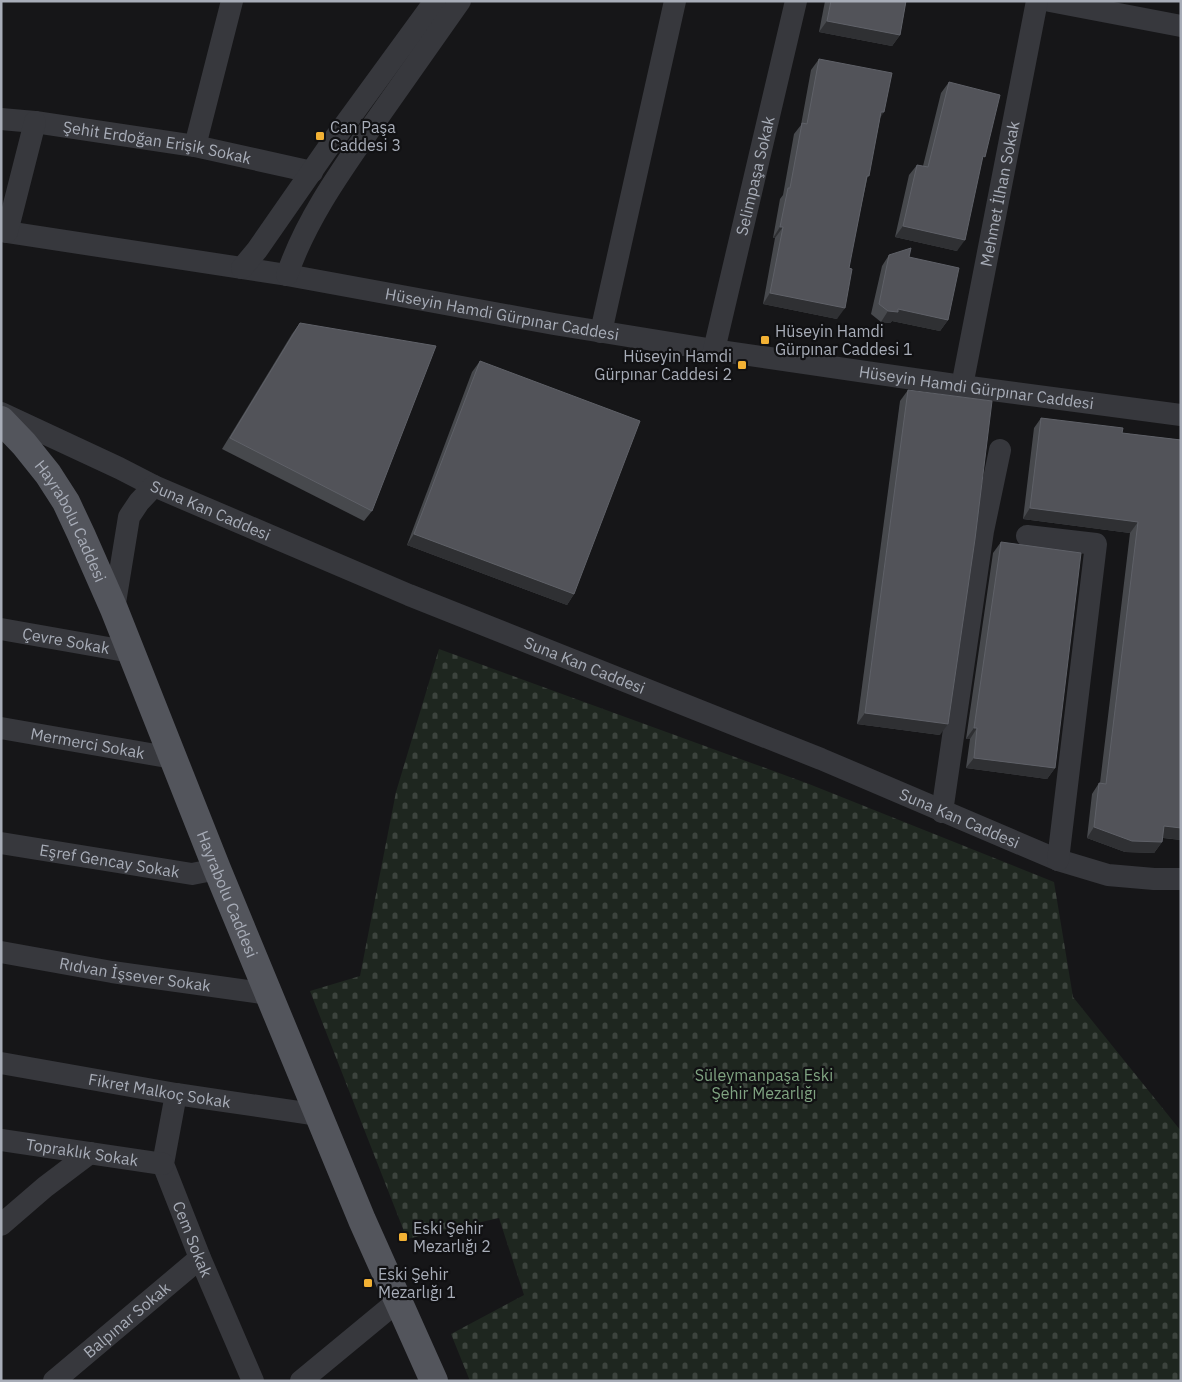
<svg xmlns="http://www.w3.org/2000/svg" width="1182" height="1382" font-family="'IBM Plex Sans',sans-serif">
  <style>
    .cemetery { fill: url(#cemetery-stones) }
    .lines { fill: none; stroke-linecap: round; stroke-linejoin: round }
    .minor { stroke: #37383d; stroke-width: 22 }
    .major { stroke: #53555c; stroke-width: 28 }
    .wall { fill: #47494d }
    .shaded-wall { fill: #2f3033 }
    .building { fill: #525359; stroke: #5f6168 }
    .poi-dot { fill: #f2b134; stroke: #111113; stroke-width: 2 }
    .labels { text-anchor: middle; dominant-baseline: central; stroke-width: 4.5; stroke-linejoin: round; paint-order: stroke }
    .poi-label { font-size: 16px; fill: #a8adb8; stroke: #111113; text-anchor: start }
    .street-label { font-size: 16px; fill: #a8adb8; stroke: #111113 }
    .park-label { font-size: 16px; fill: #7fa381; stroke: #111113 }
  </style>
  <defs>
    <pattern id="cemetery-stones" width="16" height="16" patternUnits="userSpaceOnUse" patternTransform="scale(1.25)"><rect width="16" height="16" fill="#1e261f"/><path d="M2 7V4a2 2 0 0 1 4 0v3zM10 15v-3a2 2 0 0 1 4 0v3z" fill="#3c433d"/></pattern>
  </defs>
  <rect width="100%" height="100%" fill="#161618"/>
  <!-- cemetery -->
  <polygon class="cemetery" points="439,649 809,784 1054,882 1073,997 1181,1131 1181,1381 470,1381 451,1334 524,1295 499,1218 407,1239 310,991 360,976 396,792"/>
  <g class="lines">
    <!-- minor -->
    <g class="minor">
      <polyline points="1050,1 1181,26"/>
      <path id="s1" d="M1,119L35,122L195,146L312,172"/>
      <polyline points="195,146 232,1"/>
      <path id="s2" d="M1,231L287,275L554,324L714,350L962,386L1181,415"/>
      <polyline points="7,232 35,122"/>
      <polyline points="242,268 257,250 330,145 435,1"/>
      <path d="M287,275C305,222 338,175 370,129C400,86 430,44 460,1"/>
      <polyline points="601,332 675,1"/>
      <path id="s3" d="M714,350L796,1"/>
      <path id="s4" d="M962,386L1037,1"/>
      <path id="s5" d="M1,413L119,468L154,486L409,595L821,759L1058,860L1108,875L1154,879H1181"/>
      <polyline points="1027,536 1096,544 1058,860"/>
      <polyline points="114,609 129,517 139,502 154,486"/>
      <path id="s6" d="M1,629L131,652"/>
      <path id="s7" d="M1,728L173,758"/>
      <polyline points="942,812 983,531 1000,450"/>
      <path id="s8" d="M1,843L192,874L217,869"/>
      <path id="s9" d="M1,952L112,972L270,994"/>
      <path id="s10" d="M1,1063L176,1094L319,1115"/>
      <path id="s11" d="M176,1094L163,1164L200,1258L253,1381"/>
      <path id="s12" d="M1,1140L163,1164"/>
      <polyline points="1,1225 45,1187 90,1153"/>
      <path id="s13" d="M54,1381L200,1258"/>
      <polyline points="301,1381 399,1300"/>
    </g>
    <!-- major -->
    <path class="major" id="s14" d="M1,420L24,444L48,474L66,502L81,534L114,609L217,869L362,1220L434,1381"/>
  </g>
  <!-- wall -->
  <g class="wall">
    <polygon points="825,1 906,1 900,35 892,46 819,32"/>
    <polygon points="819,59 880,119 837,319 763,304 775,238 773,238 780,199 783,195 794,134 801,125 811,70"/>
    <polygon points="949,82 982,161 957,251 895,237 909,175 917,165 923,166 941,93"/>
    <polygon points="889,255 909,257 948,320 940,331 892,321 890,323 881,322 871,314 882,266"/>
    <polygon points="300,323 372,511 364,521 222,449 292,334"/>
    <polygon points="480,361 574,594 567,605 407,545 472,372"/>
    <polygon points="908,390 940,735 857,724 900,401"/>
    <polygon points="1041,418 1122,433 1181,440 1181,840 1163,838 1162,842 1154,853 1125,852 1087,838 1092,794 1099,783 1100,783 1130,533 1023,519 1034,428"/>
    <polygon points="1001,542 1055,768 1047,779 966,768 970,739 966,739 993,553"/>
  </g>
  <!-- shaded-wall -->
  <g class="shaded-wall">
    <polygon points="827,21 900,35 892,46 819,32"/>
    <polygon points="881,112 884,112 877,123"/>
    <polygon points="903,226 965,240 957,251 895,237"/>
    <polygon points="780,227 783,227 775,238 773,238"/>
    <polygon points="770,293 845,308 837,319 763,304"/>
    <polygon points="898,309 948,320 940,331 892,321 890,323 881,322 888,311"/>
    <polygon points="1030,508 1138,522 1130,533 1023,519"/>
    <polygon points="414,534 574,594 567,605 407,545"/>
    <polygon points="865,713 948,724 940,735 857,724"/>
    <polygon points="974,728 977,728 970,739 966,739"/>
    <polygon points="974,758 1055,768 1047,779 966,768"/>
    <polygon points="1164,826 1181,828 1181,840 1157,837"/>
    <polygon points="1094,827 1162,842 1154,853 1125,852 1087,838"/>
  </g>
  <!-- building -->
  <g class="building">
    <polygon points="831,1 906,1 900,35 827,21"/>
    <polygon points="819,59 892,73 884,112 881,112 869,176 867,176 849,268 852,269 845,308 770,293 783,227 780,227 788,188 790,188 802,123 807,124"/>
    <polygon points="949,82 1000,95 985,157 983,156 965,240 903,226 917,165 928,167"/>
    <polygon points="911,248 909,257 959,268 948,320 898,309 898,312 888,311 879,304 889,255"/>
    <polygon points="300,323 436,346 372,511 230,438"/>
    <polygon points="480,361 640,421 574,594 414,534"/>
    <polygon points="908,390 992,401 975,539 948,724 865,713"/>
    <polygon points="1041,418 1123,428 1122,433 1181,440 1181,828 1164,826 1162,842 1132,841 1094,827 1099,783 1106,784 1138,522 1030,508"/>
    <polygon points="1001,542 1081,553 1055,768 974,758 977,728 974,728"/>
  </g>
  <!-- markers -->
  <g class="poi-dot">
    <rect x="315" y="131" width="10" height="10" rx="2.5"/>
    <rect x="760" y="335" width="10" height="10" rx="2.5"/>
    <rect x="737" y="360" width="10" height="10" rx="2.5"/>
    <rect x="398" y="1232" width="10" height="10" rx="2.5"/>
    <rect x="363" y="1278" width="10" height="10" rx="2.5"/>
  </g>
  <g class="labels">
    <!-- poi labels -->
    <g class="poi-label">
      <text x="330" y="127">Can Paşa<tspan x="330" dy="18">Caddesi 3</tspan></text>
      <text x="775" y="331">Hüseyin Hamdi<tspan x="775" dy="18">Gürpınar Caddesi 1</tspan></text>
      <text x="732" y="356" text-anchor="end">Hüseyin Hamdi<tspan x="732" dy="18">Gürpınar Caddesi 2</tspan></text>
      <text x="413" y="1228">Eski Şehir<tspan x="413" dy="18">Mezarlığı 2</tspan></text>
      <text x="378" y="1274">Eski Şehir<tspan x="378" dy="18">Mezarlığı 1</tspan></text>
    </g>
    <!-- street labels -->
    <g class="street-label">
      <text stroke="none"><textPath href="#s1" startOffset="158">Şehit Erdoğan Erişik Sokak</textPath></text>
      <text stroke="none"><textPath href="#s3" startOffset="179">Selimpaşa Sokak</textPath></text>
      <text stroke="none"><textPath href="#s4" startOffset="196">Mehmet İlhan Sokak</textPath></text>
      <text stroke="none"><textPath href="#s2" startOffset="508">Hüseyin Hamdi Gürpınar Caddesi</textPath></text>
      <text stroke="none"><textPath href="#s2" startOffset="988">Hüseyin Hamdi Gürpınar Caddesi</textPath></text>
      <text stroke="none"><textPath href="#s5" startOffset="231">Suna Kan Caddesi</textPath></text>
      <text stroke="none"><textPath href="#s14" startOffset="124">Hayrabolu Caddesi</textPath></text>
      <text stroke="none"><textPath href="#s6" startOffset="66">Çevre Sokak</textPath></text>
      <text stroke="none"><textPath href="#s5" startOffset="636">Suna Kan Caddesi</textPath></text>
      <text stroke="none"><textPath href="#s7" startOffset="88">Mermerci Sokak</textPath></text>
      <text stroke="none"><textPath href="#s5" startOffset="1041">Suna Kan Caddesi</textPath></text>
      <text stroke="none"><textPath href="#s8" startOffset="110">Eşref Gencay Sokak</textPath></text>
      <text stroke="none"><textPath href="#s14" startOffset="529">Hayrabolu Caddesi</textPath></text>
      <text stroke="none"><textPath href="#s9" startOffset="136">Rıdvan İşsever Sokak</textPath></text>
      <text stroke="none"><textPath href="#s10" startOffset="161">Fikret Malkoç Sokak</textPath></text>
      <text stroke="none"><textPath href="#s12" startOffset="82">Topraklık Sokak</textPath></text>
      <text stroke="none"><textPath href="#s11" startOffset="152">Cem Sokak</textPath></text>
      <text stroke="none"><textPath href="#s13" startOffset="95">Balpınar Sokak</textPath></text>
    </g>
    <!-- park labels -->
    <g class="park-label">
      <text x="764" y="1075">Süleymanpaşa Eski<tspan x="764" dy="18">Şehir Mezarlığı</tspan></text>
    </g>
  </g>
  <!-- border -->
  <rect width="1182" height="1382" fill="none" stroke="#a8adb8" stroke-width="5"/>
</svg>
